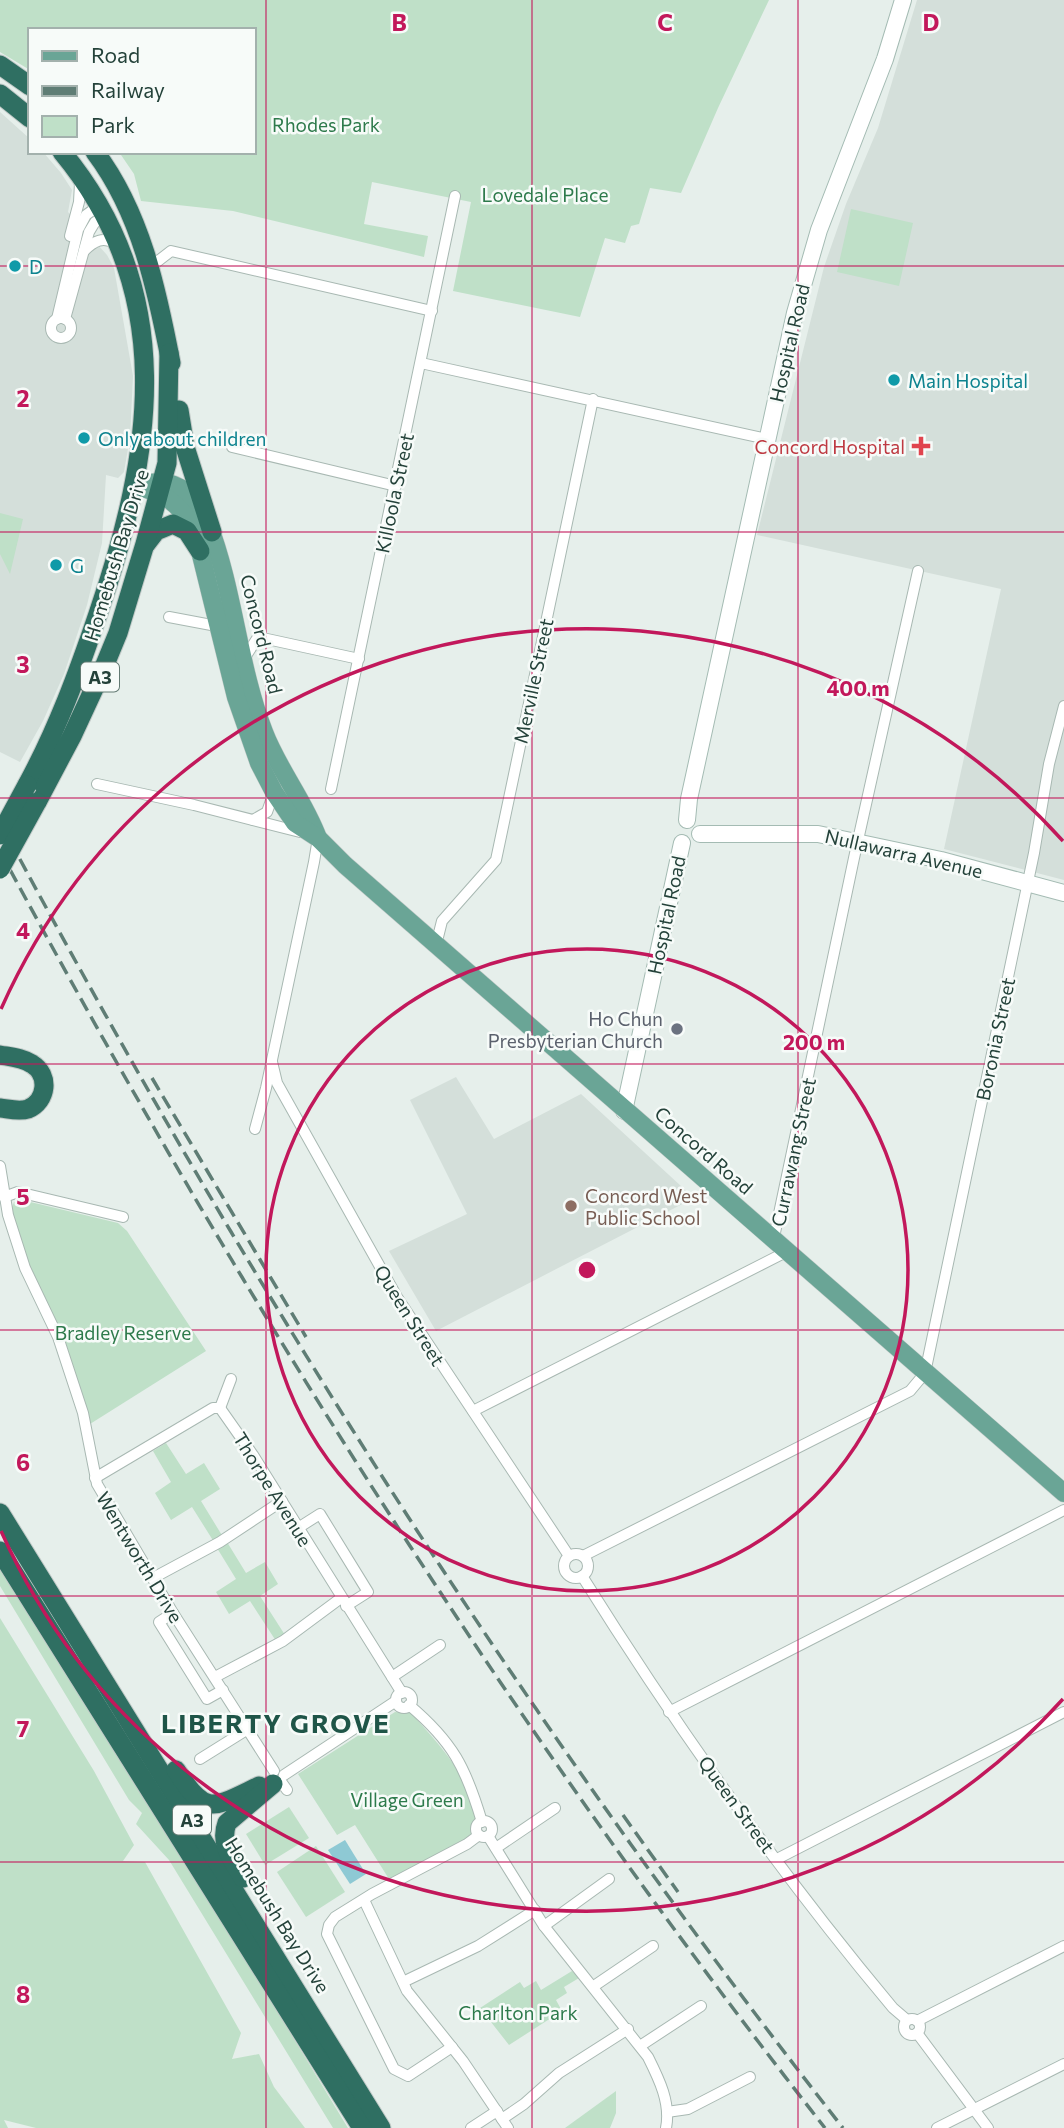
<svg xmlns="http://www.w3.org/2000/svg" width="1064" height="2128" font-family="Commissioner,sans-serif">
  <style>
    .built { fill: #d4dfda }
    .green { fill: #bfe0c8 }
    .water { fill: #8ec9d4 }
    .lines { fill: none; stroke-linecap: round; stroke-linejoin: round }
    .street-casing { stroke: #a8b8b2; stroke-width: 12 }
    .secondary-casing { stroke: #a4bbb3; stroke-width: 18 }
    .primary-casing { stroke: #c2cac8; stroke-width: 19 }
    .highway-casing { stroke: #c2cac8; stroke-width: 21 }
    .street { stroke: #fff; stroke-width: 10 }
    .secondary { stroke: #fff; stroke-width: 16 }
    .primary { stroke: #6aa596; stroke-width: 18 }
    .highway { stroke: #2f6f62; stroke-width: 19 }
    .rail { stroke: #5f7d75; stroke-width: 3.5; stroke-dasharray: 14 7; stroke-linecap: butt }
    .highway-bridge-casing { stroke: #c2cac8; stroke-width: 21; stroke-linecap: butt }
    .highway-bridge { stroke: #2f6f62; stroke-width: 19 }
    .grid { fill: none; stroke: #c2185b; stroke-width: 2; stroke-opacity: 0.55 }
    .ring { fill: none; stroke: #c2185b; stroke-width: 3.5 }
    .culture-dot { fill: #0f9aa8; stroke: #f7fbf9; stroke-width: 2.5 }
    .health-dot { fill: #e0444e; stroke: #f7fbf9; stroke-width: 2.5 }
    .worship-dot { fill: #6b7280; stroke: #f7fbf9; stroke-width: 2.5 }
    .education-dot { fill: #8d6e63; stroke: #f7fbf9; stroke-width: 2.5 }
    .labels { text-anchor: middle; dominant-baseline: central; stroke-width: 5; stroke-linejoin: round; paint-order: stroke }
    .shield { fill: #f7fbf9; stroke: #637a73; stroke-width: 2 }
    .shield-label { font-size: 18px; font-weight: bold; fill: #24423a }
    .park-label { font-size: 19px; fill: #2d7a4b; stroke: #f7fbf9 }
    .culture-label { font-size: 19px; fill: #0d838f; stroke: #f7fbf9; text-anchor: start }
    .street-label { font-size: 19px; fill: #24423a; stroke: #f7fbf9 }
    .health-label { font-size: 19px; fill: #be3a42; stroke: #f7fbf9; text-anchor: end }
    .worship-label { font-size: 19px; fill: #5b616d; stroke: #f7fbf9; text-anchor: end }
    .education-label { font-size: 19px; fill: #785e54; stroke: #f7fbf9; text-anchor: start }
    .district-label { font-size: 26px; font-weight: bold; letter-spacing: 2px; fill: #1f5548; stroke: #f7fbf9 }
    .grid-label { font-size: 23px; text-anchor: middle; font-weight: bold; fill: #c2185b; stroke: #f7fbf9; stroke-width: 5; stroke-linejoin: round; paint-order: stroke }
    .centre { fill: #c2185b; stroke: #f7fbf9; stroke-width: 3.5 }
    .ring-label { font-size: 21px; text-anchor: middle; font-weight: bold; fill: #c2185b; stroke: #f7fbf9; stroke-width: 5; stroke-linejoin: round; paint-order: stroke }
  </style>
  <rect width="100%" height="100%" fill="#e6efeb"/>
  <!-- built -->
  <g class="built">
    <polygon points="917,0 1064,0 1064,880 944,849 1001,589 757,535 824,267 846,204 878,128"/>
    <polygon points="0,112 30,139 30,152 43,152 61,173 72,190 68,212 107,255 114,268 133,376 130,437 124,472 118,478 106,475 102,543 87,605 64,674 43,721 20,762 0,752"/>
    <polygon points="456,1077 494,1139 581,1094 694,1198 436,1331 389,1251 467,1214 410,1100"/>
  </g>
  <!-- green -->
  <g class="green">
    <polygon points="0,0 769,0 718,108 681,193 650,188 639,224 631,226 625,243 605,238 580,317 453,291 471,202 372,182 364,224 428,236 424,257 233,211 141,201 134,174 119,152 254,152 254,30 30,30 30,70 0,52"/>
    <polygon points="851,209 913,223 899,286 837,272"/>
    <polygon points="0,513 23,519 10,574 0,554"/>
    <polygon points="22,1200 118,1223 127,1231 206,1351 90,1424 66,1344 31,1269 11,1210 14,1202"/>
    <polygon points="166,1443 186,1474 204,1463 220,1489 201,1501 223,1537 214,1542 192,1507 171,1520 155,1493 171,1482 153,1451"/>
    <polygon points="227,1542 246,1573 265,1562 278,1584 260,1596 285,1635 276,1641 250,1601 229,1614 216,1592 236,1579 217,1548"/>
    <polygon points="0,1566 163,1823 348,2128 333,2128 169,1860 136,1824 142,1813 129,1800 0,1586"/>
    <polygon points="0,1618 94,1771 134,1845 123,1861 145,1862 241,2033 232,2059 259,2054 274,2087 305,2128 36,2128 4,2120 8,2128 0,2128"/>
    <path d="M395,1712L411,1713C437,1742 469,1775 476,1815C477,1822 472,1829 471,1836L389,1879L355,1825L337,1835L298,1774Z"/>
    <polygon points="289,1807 309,1838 265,1865 246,1834"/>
    <polygon points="316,1846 345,1892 306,1917 277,1872"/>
    <polygon points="572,1971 579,1978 564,1987 567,1993 556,2000 562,2011 509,2045 480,2008 520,1982 524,1988 536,1981 541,1990"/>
    <polygon points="616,2091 616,2113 610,2128 565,2128"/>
  </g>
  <!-- water -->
  <polygon class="water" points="345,1840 366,1874 350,1884 328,1850"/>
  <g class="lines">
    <!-- street casing -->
    <g class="street-casing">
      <g id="street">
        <polyline points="70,236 79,202 80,183"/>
        <path d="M84,251C94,241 103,236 116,244"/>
        <polyline points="149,268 171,251 432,311"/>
        <circle cx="61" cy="328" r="10"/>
        <polyline points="57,319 78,230 86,215 100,205"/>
        <polyline points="65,319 89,232 95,222 106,217"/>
        <polyline points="421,363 767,439"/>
        <polyline points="232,447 396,486"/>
        <polyline points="169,617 222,627"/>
        <polyline points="244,659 258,637 359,659"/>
        <polyline points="97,784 194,805 300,832"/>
        <polyline points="331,789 455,196"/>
        <polyline points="253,820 267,812 274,792"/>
        <polyline points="436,945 442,921 496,860 593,399"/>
        <polyline points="272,1062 277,1083 397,1297 569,1556"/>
        <polyline points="255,1129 266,1088 314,862 318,838 315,837"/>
        <polyline points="0,1166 8,1215 25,1268 58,1337 83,1413 97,1484 173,1613 274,1771"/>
        <polyline points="4,1197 18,1192 123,1217"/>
        <polyline points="773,1242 854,858 918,571"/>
        <polyline points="220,1408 231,1379"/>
        <polyline points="473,1411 786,1252"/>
        <polyline points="95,1478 213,1408 220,1408 253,1455 402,1693"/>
        <polyline points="298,1528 320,1514 368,1592 346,1606"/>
        <circle cx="576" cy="1566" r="12"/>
        <polyline points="583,1556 910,1391 925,1373 1034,853 1049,764 1064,706"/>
        <path d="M582,1576C676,1726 779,1872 893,2008L907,2020"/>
        <polyline points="153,1578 220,1542 282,1501"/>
        <polyline points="173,1613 159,1622 207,1699 223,1690"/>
        <polyline points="215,1677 283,1641 341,1598"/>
        <polyline points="392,1677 440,1645"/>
        <circle cx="404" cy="1700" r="8"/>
        <path d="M409,1705C453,1742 466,1768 482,1822"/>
        <polyline points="669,1712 1064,1510"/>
        <polyline points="200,1759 248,1729"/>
        <polyline points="284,1775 396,1701"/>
        <polyline points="282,1783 287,1790"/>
        <circle cx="484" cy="1829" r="8"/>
        <path d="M488,1836L544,1926L648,2057C659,2079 671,2103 666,2128"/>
        <polyline points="496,1848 555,1808"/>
        <polyline points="777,1859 1064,1712"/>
        <polyline points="364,1900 407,1991 463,2061 508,2128"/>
        <polyline points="544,1926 609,1879"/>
        <polyline points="403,1982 478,1946 535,1910"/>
        <polyline points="594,1986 653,1946"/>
        <circle cx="912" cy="2027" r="8"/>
        <polyline points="917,2021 1064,1946"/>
        <polyline points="917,2033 988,2128"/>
        <polyline points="640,2046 701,2006"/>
        <polyline points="452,2047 408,2076 394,2069 327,1934 329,1925 335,1917 372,1894 467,1844 479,1835"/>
        <polyline points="667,2112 688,2109 750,2077"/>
        <polyline points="502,2119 524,2104 559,2073 628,2029"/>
        <polyline points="471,2128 497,2111"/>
        <polyline points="937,2128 1064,2064"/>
      </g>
    </g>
    <!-- secondary casing -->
    <g class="secondary-casing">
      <g id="secondary">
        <polyline points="687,820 689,799 795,313 819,230 885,59 903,0"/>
        <polyline points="700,834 818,834 941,860 1064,893"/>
        <polyline points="624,1111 682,843"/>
      </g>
    </g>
    <!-- primary casing -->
    <g class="primary-casing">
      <g id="primary">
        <path d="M150,483C180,478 196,498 208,523C234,590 238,665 264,732C278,769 304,800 318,838"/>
        <path d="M134,485C161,493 175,499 190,523L200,551L236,697L259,763L274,792L295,823L318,838L345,865L1064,1493"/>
      </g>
    </g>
    <!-- highway casing -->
    <g class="highway-casing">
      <g id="highway">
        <polyline points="0,65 30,86"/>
        <polyline points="0,94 30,118"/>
        <path d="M95,152C141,213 157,290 171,363"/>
        <polyline points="179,410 185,447 212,532"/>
        <polyline points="146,544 156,531 173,524 187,531 200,551"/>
        <path d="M27,785C57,730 78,673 98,614C153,453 179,293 62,152"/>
        <polyline points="37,802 72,736 104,667 118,633 145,544 167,463 169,353"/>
        <path d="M0,1055C11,1057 23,1058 32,1064C50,1075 47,1101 28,1109C19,1112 9,1109 0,1108"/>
        <polyline points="0,1513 381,2128"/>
        <polyline points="0,1551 362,2128"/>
        <path d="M176,1770C206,1817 213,1808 259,1786"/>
        <path d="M243,1878C233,1861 219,1844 227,1823L273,1784"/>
      </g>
    </g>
    <!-- street -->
    <use href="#street" class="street"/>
    <!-- secondary -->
    <use href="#secondary" class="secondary"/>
    <!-- primary -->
    <use href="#primary" class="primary"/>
    <!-- highway -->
    <use href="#highway" class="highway"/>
    <!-- rail -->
    <g class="rail">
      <path d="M0,822C244,1280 523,1719 843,2128"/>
      <path d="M0,851C240,1298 512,1729 825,2128"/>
      <polyline points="152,1078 306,1337"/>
      <polyline points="623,1815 678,1892"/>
    </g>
    <!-- highway-bridge casing -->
    <g class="highway-bridge-casing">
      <g id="highway-bridge">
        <polyline points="0,835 27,785"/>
        <polyline points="0,869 37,802"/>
      </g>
    </g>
    <!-- highway-bridge -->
    <use href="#highway-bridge" class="highway-bridge"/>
  </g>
  <!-- grid -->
  <path class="grid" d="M266,0V2128M532,0V2128M798,0V2128M0,266H1064M0,532H1064M0,798H1064M0,1064H1064M0,1330H1064M0,1596H1064M0,1862H1064"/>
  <!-- distance rings -->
  <g class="ring">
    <circle cx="587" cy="1270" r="321"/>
    <path d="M1063 1699A641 641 0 0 1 1 1531M1 1009A641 641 0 0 1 1063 841"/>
  </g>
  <!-- markers -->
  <g class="culture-dot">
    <circle cx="15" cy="266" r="7"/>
    <circle cx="894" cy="380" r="7"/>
    <circle cx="84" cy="438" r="7"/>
    <circle cx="56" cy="565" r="7"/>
  </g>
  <path class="health-dot" d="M917.5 435.5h7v7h7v7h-7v7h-7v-7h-7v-7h7z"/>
  <circle class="worship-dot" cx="677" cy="1029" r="7"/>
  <circle class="education-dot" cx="571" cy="1206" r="7"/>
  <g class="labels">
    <!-- shield labels -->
    <g class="shield">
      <rect x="81" y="662.5" width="38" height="29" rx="5"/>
      <rect x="173" y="1805.5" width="38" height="29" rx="5"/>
    </g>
    <g class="shield-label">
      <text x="100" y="677">A3</text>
      <text x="192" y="1820">A3</text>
    </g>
    <!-- park labels -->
    <g class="park-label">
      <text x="326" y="124">Rhodes Park</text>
      <text x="545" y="194">Lovedale Place</text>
      <text x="123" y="1332">Bradley Reserve</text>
      <text x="407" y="1799">Village Green</text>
      <text x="518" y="2012">Charlton Park</text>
    </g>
    <!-- culture labels -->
    <g class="culture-label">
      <text x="29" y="266">D</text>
      <text x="908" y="380">Main Hospital</text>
      <text x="98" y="438">Only about children</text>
      <text x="70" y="565">G</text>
    </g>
    <!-- street labels -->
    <g class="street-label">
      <text transform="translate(789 343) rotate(-77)">Hospital Road</text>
      <text transform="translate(394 493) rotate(-78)">Killoola Street</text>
      <text transform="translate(116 555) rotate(-73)">Homebush Bay Drive</text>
      <text transform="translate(262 634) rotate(76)">Concord Road</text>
      <text transform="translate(533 681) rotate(-78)">Merville Street</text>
      <text transform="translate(904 853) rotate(13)">Nullawarra Avenue</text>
      <text transform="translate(666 915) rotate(-78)">Hospital Road</text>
      <text transform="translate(995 1039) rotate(-78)">Boronia Street</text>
      <text transform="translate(704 1150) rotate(41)">Concord Road</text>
      <text transform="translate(793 1152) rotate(-78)">Currawang Street</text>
      <text transform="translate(410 1315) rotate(58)">Queen Street</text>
      <text transform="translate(273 1489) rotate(58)">Thorpe Avenue</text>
      <text transform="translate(140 1557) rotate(59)">Wentworth Drive</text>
      <text transform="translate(737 1804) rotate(54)">Queen Street</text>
      <text transform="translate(278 1915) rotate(58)">Homebush Bay Drive</text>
    </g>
    <!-- health labels -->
    <g class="health-label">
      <text x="905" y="446">Concord Hospital</text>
    </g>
    <!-- worship labels -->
    <g class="worship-label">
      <text x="663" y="1018">Ho Chun<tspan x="663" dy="22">Presbyterian Church</tspan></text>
    </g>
    <!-- education labels -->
    <g class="education-label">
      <text x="585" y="1195">Concord West<tspan x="585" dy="22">Public School</tspan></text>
    </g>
    <!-- district labels -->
    <g class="district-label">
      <text x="276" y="1722">LIBERTY GROVE</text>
    </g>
  </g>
  <g class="grid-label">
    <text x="399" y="31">B</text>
    <text x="665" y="31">C</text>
    <text x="931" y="31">D</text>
    <text x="23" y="407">2</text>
    <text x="23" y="673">3</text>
    <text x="23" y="939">4</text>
    <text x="23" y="1205">5</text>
    <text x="23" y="1471">6</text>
    <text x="23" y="1737">7</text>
    <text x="23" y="2003">8</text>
  </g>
  <circle cx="587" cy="1270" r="10" class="centre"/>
  <g class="ring-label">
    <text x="858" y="696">400 m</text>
    <text x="814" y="1050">200 m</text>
  </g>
  <!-- legend -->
  <rect x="28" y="28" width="228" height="126" fill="#f7fbf9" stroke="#a3b1ad" stroke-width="2"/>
  <rect x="42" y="51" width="35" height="10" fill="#6aa596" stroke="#a3b1ad" stroke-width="2"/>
  <text x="91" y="63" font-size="21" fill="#24423a">Road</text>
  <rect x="42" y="86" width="35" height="10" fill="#5f7d75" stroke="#a3b1ad" stroke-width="2"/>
  <text x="91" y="98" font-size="21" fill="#24423a">Railway</text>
  <rect x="42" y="116" width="35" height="21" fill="#bfe0c8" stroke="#a3b1ad" stroke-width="2"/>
  <text x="91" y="133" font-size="21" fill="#24423a">Park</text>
</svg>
